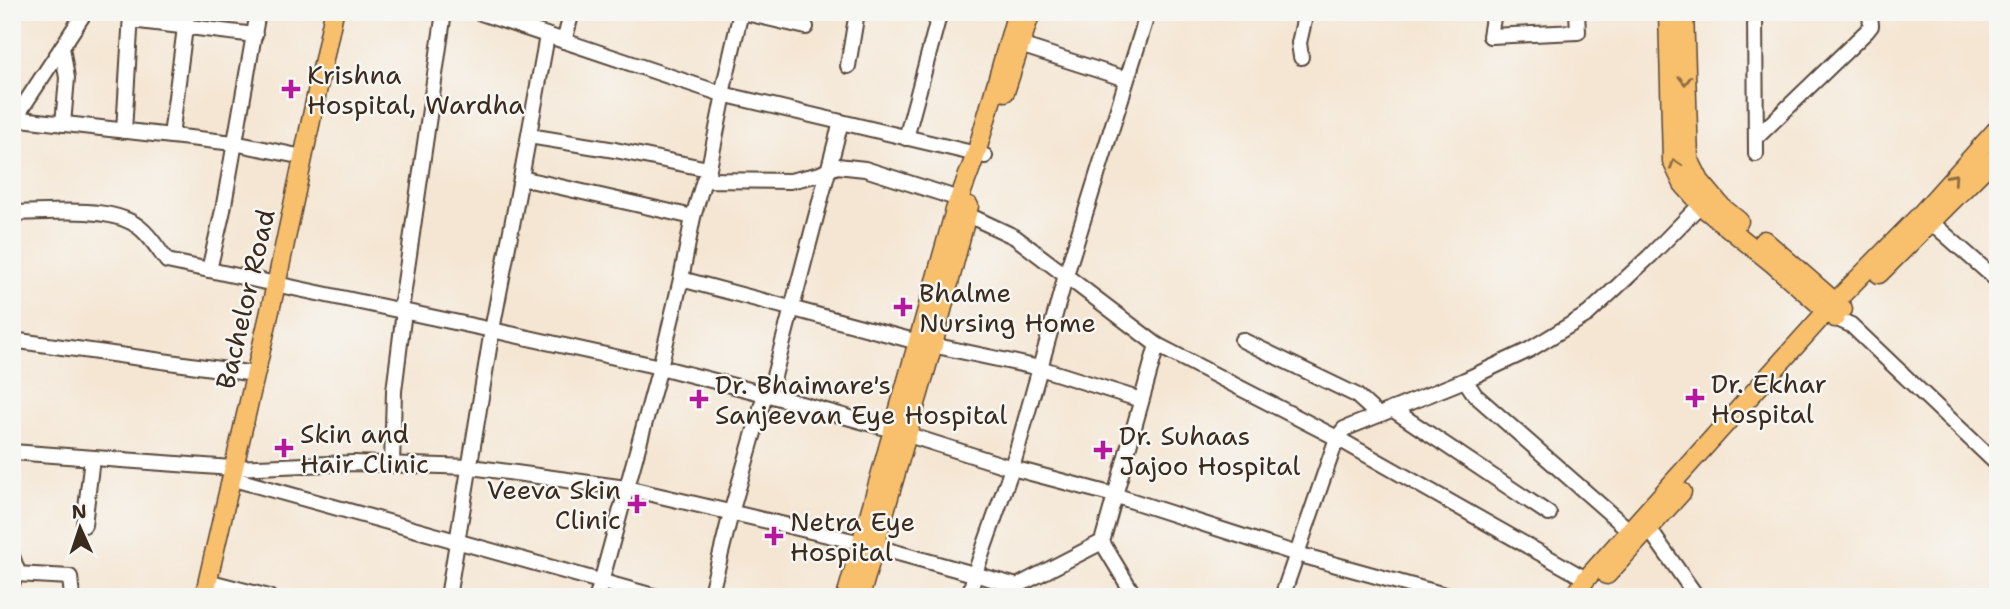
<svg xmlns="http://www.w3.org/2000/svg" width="2010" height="609" font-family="'Shantell Sans',sans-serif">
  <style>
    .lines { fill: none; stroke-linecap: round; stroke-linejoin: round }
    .minor-casing { stroke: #574639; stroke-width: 18 }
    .major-casing { stroke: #574639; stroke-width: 21 }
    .minor { stroke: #fff; stroke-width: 14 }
    .major { stroke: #f8bf6c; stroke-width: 18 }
    .oneway { stroke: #906d41 }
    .poi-dot { fill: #b5179e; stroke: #f6f6f2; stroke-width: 2.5 }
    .labels { text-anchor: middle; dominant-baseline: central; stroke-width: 5; stroke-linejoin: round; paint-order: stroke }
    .poi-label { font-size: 26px; fill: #3b2a1e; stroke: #f6f6f2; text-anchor: start }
    .street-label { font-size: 26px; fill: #3b2a1e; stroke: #f6f6f2 }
  </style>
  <rect width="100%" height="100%" fill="#f6f6f2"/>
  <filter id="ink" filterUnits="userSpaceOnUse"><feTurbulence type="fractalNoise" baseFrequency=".0143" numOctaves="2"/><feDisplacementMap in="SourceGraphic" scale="14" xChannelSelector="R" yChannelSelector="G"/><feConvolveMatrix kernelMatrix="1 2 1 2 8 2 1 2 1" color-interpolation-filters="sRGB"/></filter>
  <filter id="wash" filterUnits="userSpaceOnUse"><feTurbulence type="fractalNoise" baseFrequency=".00686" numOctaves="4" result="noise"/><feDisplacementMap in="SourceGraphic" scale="28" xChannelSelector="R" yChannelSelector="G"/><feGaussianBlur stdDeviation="1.57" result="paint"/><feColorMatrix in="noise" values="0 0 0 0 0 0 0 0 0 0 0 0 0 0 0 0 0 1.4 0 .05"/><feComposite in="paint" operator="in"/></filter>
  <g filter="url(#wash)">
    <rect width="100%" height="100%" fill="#f5e6d3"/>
  </g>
  <g filter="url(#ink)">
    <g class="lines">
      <!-- minor casing -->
      <g class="minor-casing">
        <g id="minor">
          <polyline points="478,12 722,94 985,156"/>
          <polyline points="742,12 806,27"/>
          <polyline points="1494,12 1490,36 1578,32 1577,12"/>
          <polyline points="1755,12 1756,154"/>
          <polyline points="1995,12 1998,15"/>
          <polyline points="131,20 255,35"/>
          <polyline points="564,41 572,12"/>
          <polyline points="1020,45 1126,79"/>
          <polyline points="62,47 67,78 63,124"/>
          <polyline points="1301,57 1299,43 1306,12"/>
          <polyline points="848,66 857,12"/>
          <polyline points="722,94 741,12"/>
          <polyline points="12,118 234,143 303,157"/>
          <polyline points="12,123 85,12"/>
          <polyline points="124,131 131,14"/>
          <polyline points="171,136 187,12"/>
          <polyline points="529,136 615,150 708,169"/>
          <polyline points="906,138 940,12"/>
          <polyline points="1756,138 1867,31 1871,26 1870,12"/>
          <polyline points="521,178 547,36"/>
          <polyline points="707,178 724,94"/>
          <path d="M12,213C46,213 100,206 131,222C147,230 157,248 167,261L492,330L660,367L769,395L893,430L1012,468L1114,495L1297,554L1452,597"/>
          <polyline points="966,214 1015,237 1157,345 1102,542 1135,597"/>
          <polyline points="693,217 704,180 790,181 820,174 837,166 865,169 959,199"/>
          <polyline points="1931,222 1998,281"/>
          <polyline points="209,270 223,210 258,12"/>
          <polyline points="401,310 444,12"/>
          <polyline points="1835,318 1851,325 1998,465"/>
          <polyline points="12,340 255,374"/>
          <polyline points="1242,340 1356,395 1378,415"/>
          <polyline points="1157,345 1337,438 1282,597"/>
          <polyline points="1465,380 1475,395 1630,531"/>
          <polyline points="769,395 841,122"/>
          <polyline points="1392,409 1549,514"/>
          <polyline points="12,452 232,468 353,463 471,467 626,488 862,543 1017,586 1102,542"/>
          <polyline points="392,465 394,391 404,311"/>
          <polyline points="230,478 657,597"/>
          <polyline points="84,525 92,458"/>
          <polyline points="1649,529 1697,597"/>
          <polyline points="12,556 17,570 12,584"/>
          <polyline points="16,574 70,577 72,597"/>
          <polyline points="1586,579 1337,438 1344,429 1465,380 1529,350 1588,314 1650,256 1707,198"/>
          <polyline points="207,581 269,597"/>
          <polyline points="448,597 492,330 521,178 693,217 681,279 918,342 1040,368 1141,400"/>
          <polyline points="597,597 660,367 681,279"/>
          <polyline points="710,597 731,513 765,394"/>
          <polyline points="969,597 975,573 1012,468 1066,275 1148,12"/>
        </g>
      </g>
      <!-- major casing -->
      <g class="major-casing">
        <g id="major">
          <polyline points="1668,12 1672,161 1683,184 1706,210 1772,263 1835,318"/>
          <polyline points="1684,12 1689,159 1700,181 1722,207 1739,221"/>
          <polyline points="1005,92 1031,12"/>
          <polyline points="1764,240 1843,309"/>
          <polyline points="1879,274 1998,155"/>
          <polyline points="1607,575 1682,492"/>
          <polyline points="204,597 278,276 334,12"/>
          <polyline points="846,597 955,210 976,154 1017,12"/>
          <polyline points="860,597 933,345 969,206"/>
          <polyline points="1574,597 1586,579 1835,302 1919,216 1998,128"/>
        </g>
      </g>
      <!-- minor -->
      <use href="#minor" class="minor"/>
      <!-- major -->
      <use href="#major" class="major"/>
    </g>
    <!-- one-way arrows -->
    <defs><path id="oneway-chevron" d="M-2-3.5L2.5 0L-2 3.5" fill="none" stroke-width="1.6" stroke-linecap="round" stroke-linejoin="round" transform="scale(1.75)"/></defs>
    <g class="oneway">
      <use href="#oneway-chevron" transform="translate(1685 80) rotate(89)"/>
      <use href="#oneway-chevron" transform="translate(1675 164) rotate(-108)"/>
      <use href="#oneway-chevron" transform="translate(1953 178) rotate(-48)"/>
    </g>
  </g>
  <!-- markers -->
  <g class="poi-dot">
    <path d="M287.5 78.5h7v7h7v7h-7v7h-7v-7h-7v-7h7z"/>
    <path d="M899.5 296.5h7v7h7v7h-7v7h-7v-7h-7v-7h7z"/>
    <path d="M1691.5 387.5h7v7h7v7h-7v7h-7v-7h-7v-7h7z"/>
    <path d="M695.5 388.5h7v7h7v7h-7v7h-7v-7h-7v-7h7z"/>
    <path d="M280.5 437.5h7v7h7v7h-7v7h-7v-7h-7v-7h7z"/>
    <path d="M1099.5 439.5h7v7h7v7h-7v7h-7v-7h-7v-7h7z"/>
    <path d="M633.5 493.5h7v7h7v7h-7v7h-7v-7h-7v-7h7z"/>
    <path d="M770.5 525.5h7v7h7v7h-7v7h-7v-7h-7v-7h7z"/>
  </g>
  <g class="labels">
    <!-- poi labels -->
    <g class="poi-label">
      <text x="307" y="74">Krishna<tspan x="307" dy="30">Hospital, Wardha</tspan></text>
      <text x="919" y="292">Bhalme<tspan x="919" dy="30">Nursing Home</tspan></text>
      <text x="1711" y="383">Dr. Ekhar<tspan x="1711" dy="30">Hospital</tspan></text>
      <text x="715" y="384">Dr. Bhaimare's<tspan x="715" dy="30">Sanjeevan Eye Hospital</tspan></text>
      <text x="300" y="433">Skin and<tspan x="300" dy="30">Hair Clinic</tspan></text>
      <text x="1119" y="435">Dr. Suhaas<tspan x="1119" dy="30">Jajoo Hospital</tspan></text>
      <text x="621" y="489" text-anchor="end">Veeva Skin<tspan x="621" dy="30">Clinic</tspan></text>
      <text x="790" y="521">Netra Eye<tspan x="790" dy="30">Hospital</tspan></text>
    </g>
    <!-- street labels -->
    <g class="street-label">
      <text transform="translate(245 299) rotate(-77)">Bachelor Road</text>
    </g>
  </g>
  <!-- margin -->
  <rect width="2010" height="609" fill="none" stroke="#f6f6f2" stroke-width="42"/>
  <!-- north arrow -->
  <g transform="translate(80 528) rotate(357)" stroke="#f6f6f2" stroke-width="5" paint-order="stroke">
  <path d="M0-5L12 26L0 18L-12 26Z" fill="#3b2a1e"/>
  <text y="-10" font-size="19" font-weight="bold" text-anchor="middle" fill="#3b2a1e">N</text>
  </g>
</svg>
